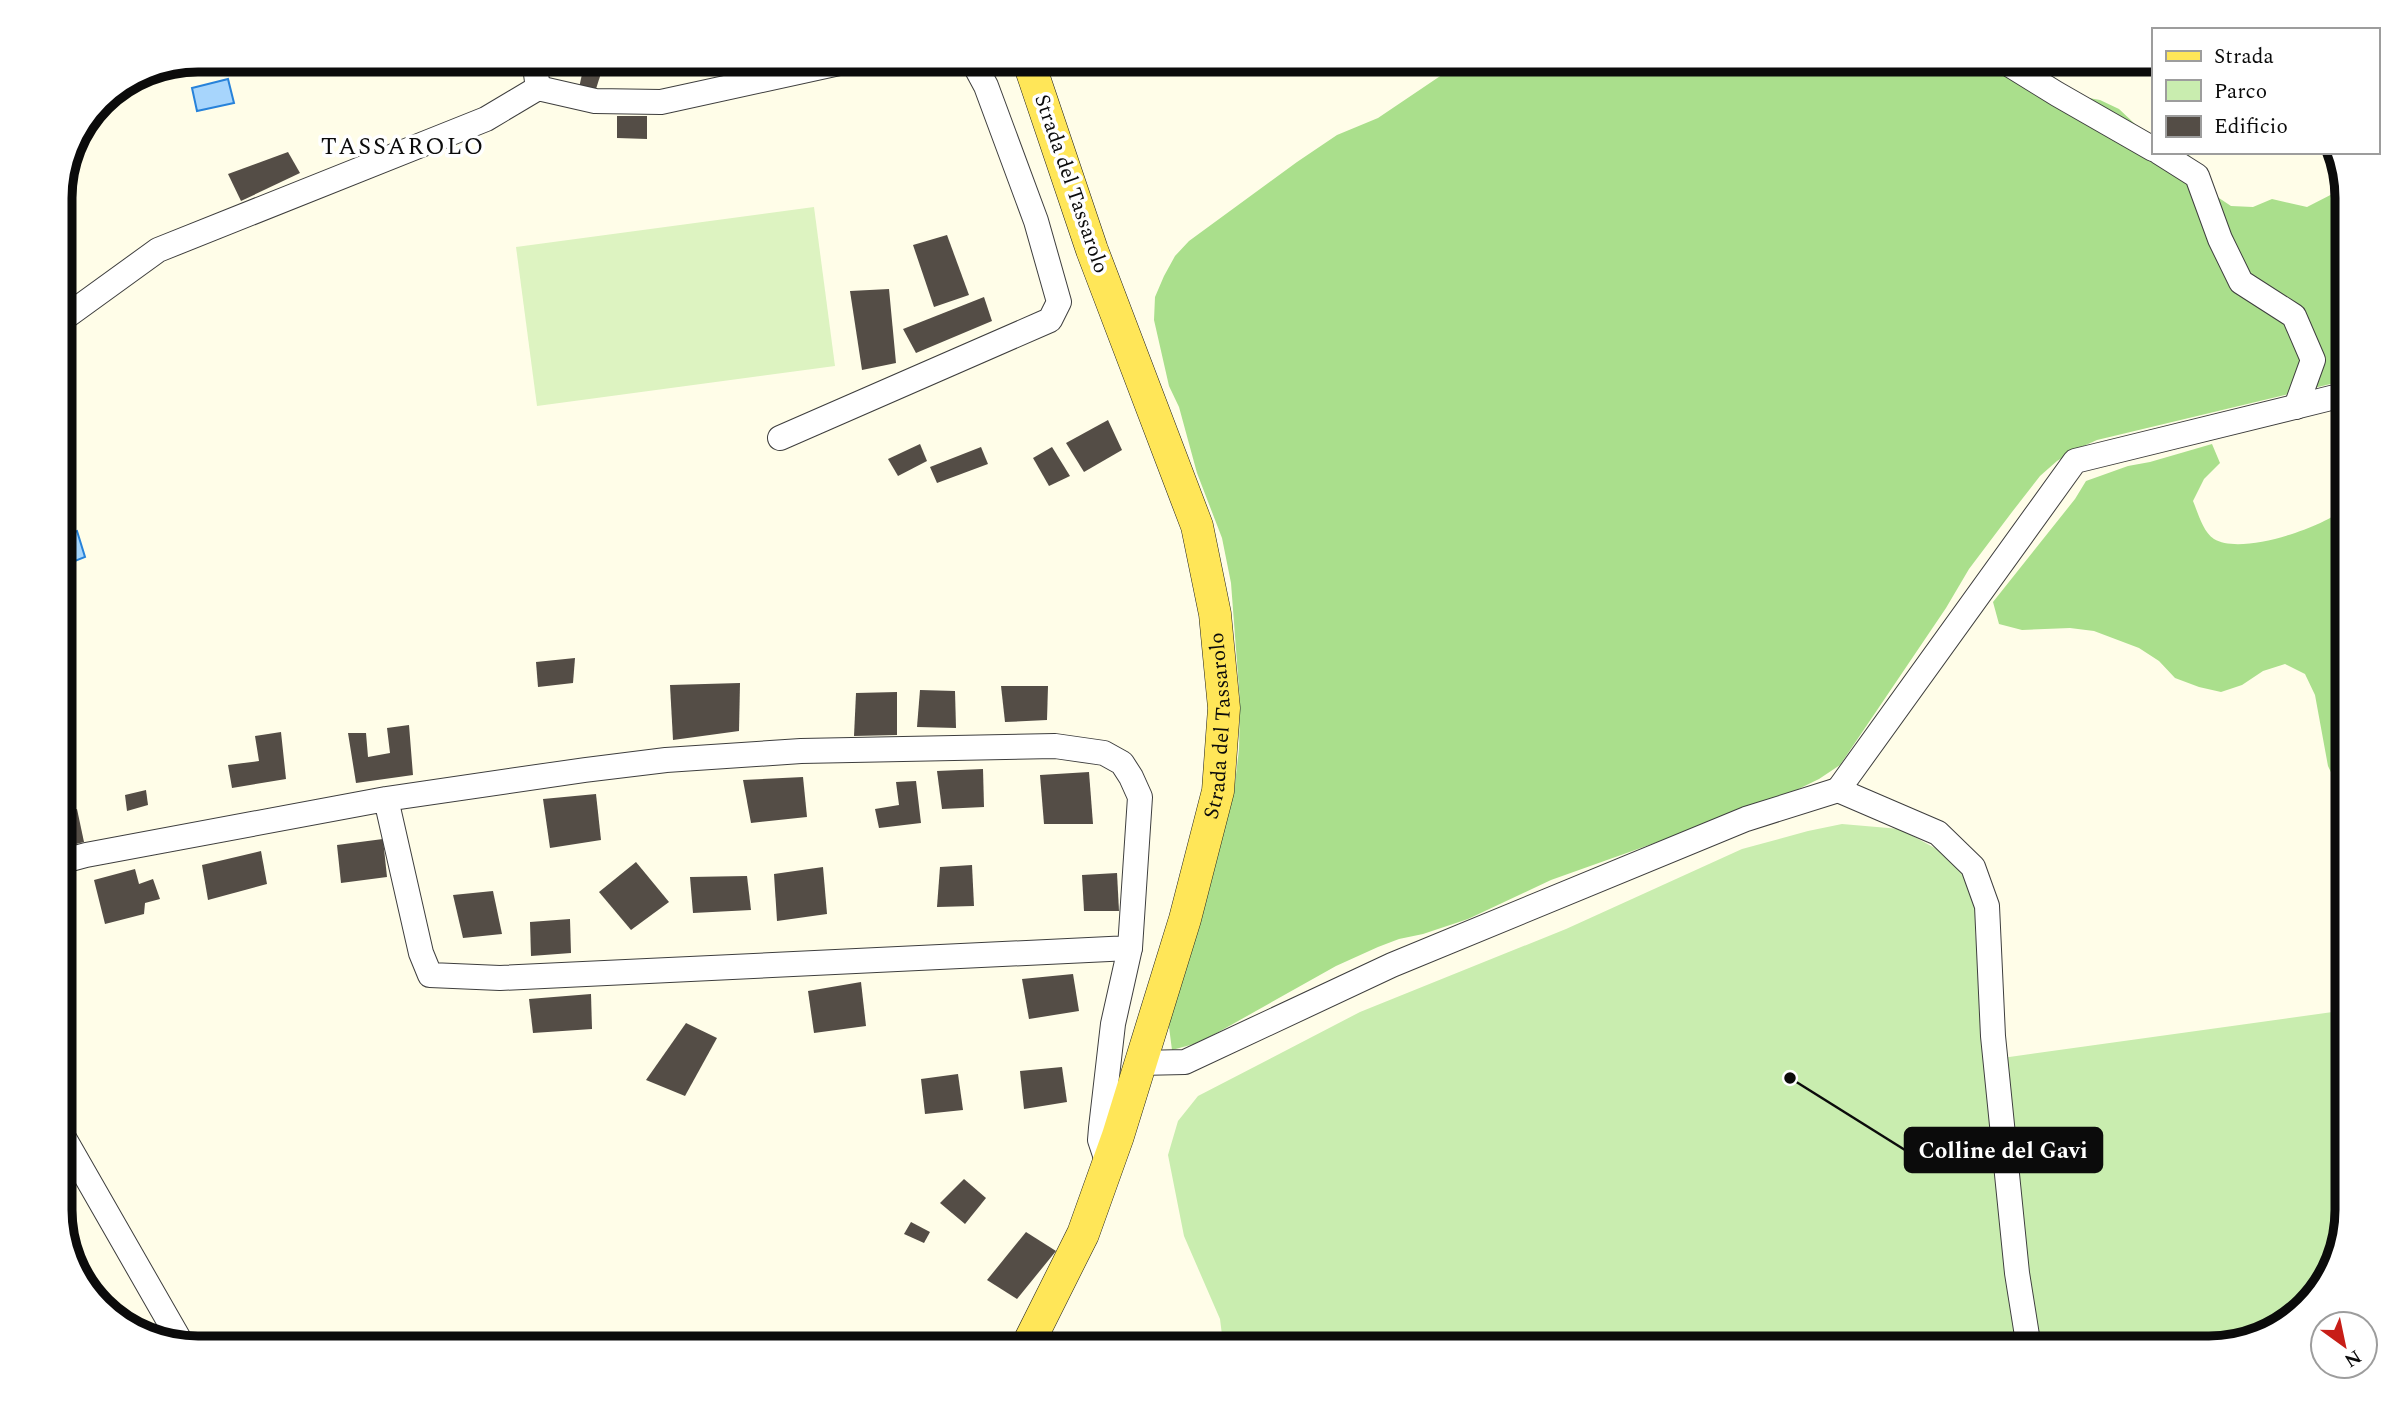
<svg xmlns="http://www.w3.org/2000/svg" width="2407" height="1408" font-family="Spectral,serif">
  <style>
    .green { fill: #c9edaf }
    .forest { fill: #aadf8c }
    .pitch { fill: #ddf3c1 }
    .water { fill: #a7d5fc; stroke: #2782da; stroke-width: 2 }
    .building { fill: #544d46 }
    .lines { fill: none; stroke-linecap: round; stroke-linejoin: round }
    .minor-casing { stroke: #3e3e3e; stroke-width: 26 }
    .major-casing { stroke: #1c1c1c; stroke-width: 33 }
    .minor { stroke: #fff; stroke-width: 24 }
    .major { stroke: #ffe658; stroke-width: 32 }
    .labels { text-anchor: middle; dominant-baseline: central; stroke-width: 7; stroke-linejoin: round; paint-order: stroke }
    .street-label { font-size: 21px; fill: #0b0b0b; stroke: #fff }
    .quarter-label { font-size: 24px; letter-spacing: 2px; fill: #0b0b0b; stroke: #fff }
    .rim { fill: none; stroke: #0b0b0b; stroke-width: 9 }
    .leader { fill: none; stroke: #0b0b0b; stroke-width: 2.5 }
    .callout-dot { fill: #0b0b0b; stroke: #fff; stroke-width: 2.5 }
    .callout { fill: #0b0b0b; stroke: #0b0b0b; stroke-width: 2.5 }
    .callout-label { font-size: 23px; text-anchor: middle; font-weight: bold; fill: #fff }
  </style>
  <rect width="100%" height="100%" fill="#fffde8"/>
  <!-- green -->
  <polygon class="green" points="1842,824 1900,829 1942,852 1965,874 1975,895 1975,930 1988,1060 2347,1010 2347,1210 2329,1279 2278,1330 2209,1348 1219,1348 1222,1335 1220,1319 1184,1236 1168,1155 1178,1121 1198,1096 1360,1012 1566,929 1742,849 1808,831"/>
  <!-- forest -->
  <g class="forest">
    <polygon points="1464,60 2017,60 2056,92 2100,100 2119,109 2135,124 2153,152 2184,152 2190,156 2213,194 2231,206 2253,207 2272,199 2307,207 2346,187 2347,380 2097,440 2077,449 2057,461 2040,476 2012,512 1969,569 1946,608 1840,765 1819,779 1778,799 1551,880 1468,919 1423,934 1399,939 1378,947 1336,966 1215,1034 1194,1044 1172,1050 1169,1027 1172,1005 1219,834 1234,792 1239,749 1240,702 1231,583 1222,538 1197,473 1179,407 1169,386 1154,320 1155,297 1164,276 1175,256 1189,241 1297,162 1337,135 1378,118"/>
    <path d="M2212,444L2220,463L2204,479L2193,501C2198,513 2203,532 2214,539C2242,556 2324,527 2347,507V794L2338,787L2328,766L2315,695L2305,674L2285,664L2263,671L2242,685L2221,692L2199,687L2175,678L2159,661L2139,648L2094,631L2070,628L2022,630L1999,624L1993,602L2075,499L2086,481L2128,466L2150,462Z"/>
  </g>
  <!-- pitch -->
  <polygon class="pitch" points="814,207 835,366 537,406 516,247"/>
  <!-- water -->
  <g class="water">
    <polygon points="228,79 234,103 197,111 192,88"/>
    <polygon points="77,531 85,557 70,563 61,537"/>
  </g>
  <!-- building -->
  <g class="building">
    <polygon points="584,65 602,70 596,89 579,88"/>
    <polygon points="617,116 647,116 647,139 617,138"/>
    <polygon points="288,152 300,173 241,201 228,174"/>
    <polygon points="947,235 969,295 934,307 913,245"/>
    <polygon points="889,289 896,363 862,370 850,291"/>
    <polygon points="984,297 992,321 916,353 903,329"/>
    <polygon points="1108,420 1122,450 1084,472 1066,443"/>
    <polygon points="920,444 927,461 898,476 888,459"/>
    <polygon points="981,447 988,464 937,483 930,467"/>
    <polygon points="1052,447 1070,476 1049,486 1033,458"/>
    <polygon points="575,658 573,683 538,687 536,662"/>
    <polygon points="740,683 739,731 673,740 670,685"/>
    <polygon points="1001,686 1048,686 1047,720 1005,722"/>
    <polygon points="920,690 955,691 956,728 917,727"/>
    <polygon points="897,692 897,735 854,736 856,693"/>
    <polygon points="409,725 413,775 356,783 348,733 366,733 368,757 390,753 387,728"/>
    <polygon points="281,732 286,779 232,788 228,765 259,761 255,736"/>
    <polygon points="983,769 984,807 942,809 937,771"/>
    <polygon points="1089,772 1093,824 1044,824 1040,775"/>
    <polygon points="803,777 807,817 751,823 743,780"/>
    <polygon points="916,781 921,823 879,828 875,809 899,805 896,782"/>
    <polygon points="146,790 148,805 127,811 125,795"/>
    <polygon points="596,794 601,840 550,848 543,799"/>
    <polygon points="77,809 84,842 60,848 60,813"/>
    <polygon points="383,839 387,877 341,883 337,845"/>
    <polygon points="261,851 267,884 208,900 202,865"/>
    <polygon points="636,862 669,902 631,930 599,892"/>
    <polygon points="972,865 974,906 937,907 940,867"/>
    <polygon points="823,867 827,914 777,921 774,874"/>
    <polygon points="135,869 139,884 153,879 160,899 145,903 144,914 105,924 94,880"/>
    <polygon points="1117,873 1119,911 1084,911 1082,875"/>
    <polygon points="747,876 751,910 693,913 690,877"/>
    <polygon points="67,885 76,923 60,926 60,887"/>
    <polygon points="493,891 502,934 463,938 453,895"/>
    <polygon points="570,919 571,953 531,956 530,922"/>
    <polygon points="1073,974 1079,1011 1029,1019 1022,979"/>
    <polygon points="861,982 866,1026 814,1033 808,991"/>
    <polygon points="591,994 592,1029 533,1033 529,999"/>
    <polygon points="686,1023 717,1038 685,1096 646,1080"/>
    <polygon points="1062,1067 1067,1102 1024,1109 1020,1071"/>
    <polygon points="958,1074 963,1110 925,1114 921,1079"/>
    <polygon points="964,1179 986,1198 965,1224 940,1203"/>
    <polygon points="911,1222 930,1232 924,1243 904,1234"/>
    <polygon points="1026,1232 1056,1251 1017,1299 987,1280"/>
  </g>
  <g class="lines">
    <!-- minor casing -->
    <g class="minor-casing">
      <g id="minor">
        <polyline points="534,60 538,88"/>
        <polyline points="2002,60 2057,94 2153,149"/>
        <polyline points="2159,152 2197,176 2220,239 2241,282 2294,316 2313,360 2296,407"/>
        <polyline points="60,321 158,250 486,119 538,88 595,101 661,102 853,60"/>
        <polyline points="780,438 1050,320 1059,302 1036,221 986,86 972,60"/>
        <polyline points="60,862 86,855 386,799 585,770 666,760 801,751 1055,746 1104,753 1122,763 1131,777 1140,797 1130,948 500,978 430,975 421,953 386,799"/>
        <polyline points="1139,1063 1185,1062 1392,965 1746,819 1838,790"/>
        <polyline points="60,1131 182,1344"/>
        <polyline points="1108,1164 1100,1140 1101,1128 1113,1024 1130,948"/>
        <polyline points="2029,1348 2017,1273 1993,1036 1987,906 1973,867 1938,833 1838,790 2075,461 2347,394"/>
      </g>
    </g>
    <!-- major casing -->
    <g class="major-casing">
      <g id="major">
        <path id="s1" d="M1026,1348L1083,1234L1118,1136L1185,919L1218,791L1224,708L1215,614L1197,526L1092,250L1028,60"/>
      </g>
    </g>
    <!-- minor -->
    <use href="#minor" class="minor"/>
    <!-- major -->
    <use href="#major" class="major"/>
  </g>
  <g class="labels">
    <!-- street labels -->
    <g class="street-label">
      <text transform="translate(1071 184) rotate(71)">Strada del Tassarolo</text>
      <text stroke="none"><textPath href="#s1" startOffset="656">Strada del Tassarolo</textPath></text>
    </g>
    <!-- quarter labels -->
    <g class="quarter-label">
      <text x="403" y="147">TASSAROLO</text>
    </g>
  </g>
  <!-- crop -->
  <path d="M0 0H2407V1408H0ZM198 72H2209A126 126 0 0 1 2335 198V1210A126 126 0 0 1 2209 1336H198A126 126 0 0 1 72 1210V198A126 126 0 0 1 198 72Z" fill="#fff" fill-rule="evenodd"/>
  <path class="rim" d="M198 72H2209A126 126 0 0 1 2335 198V1210A126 126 0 0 1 2209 1336H198A126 126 0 0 1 72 1210V198A126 126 0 0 1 198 72Z"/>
  <!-- callouts -->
  <path class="leader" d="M1790 1078L1905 1150"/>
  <circle class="callout-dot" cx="1790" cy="1078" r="7"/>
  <rect class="callout" x="1905" y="1128" width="197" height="44" rx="7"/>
  <g class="callout-label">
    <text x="2003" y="1158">Colline del Gavi</text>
  </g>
  <!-- legend -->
  <rect x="2152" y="28" width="228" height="126" fill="#ffffff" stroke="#9d9d9d" stroke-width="2"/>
  <rect x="2166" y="51" width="35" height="10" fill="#ffe658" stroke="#9d9d9d" stroke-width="2"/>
  <text x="2214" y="63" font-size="21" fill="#0b0b0b">Strada</text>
  <rect x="2166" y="80" width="35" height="21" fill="#c9edaf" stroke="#9d9d9d" stroke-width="2"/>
  <text x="2214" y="98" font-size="21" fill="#0b0b0b">Parco</text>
  <rect x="2166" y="116" width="35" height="21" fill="#544d46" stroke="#9d9d9d" stroke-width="2"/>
  <text x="2214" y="133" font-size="21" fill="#0b0b0b">Edificio</text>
  <!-- north arrow -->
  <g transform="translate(2344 1345) rotate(147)"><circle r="33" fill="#ffffff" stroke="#9d9d9d" stroke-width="2"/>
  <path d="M0-5L12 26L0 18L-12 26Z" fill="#c71e17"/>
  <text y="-10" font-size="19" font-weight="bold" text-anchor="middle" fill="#0b0b0b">N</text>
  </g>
</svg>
